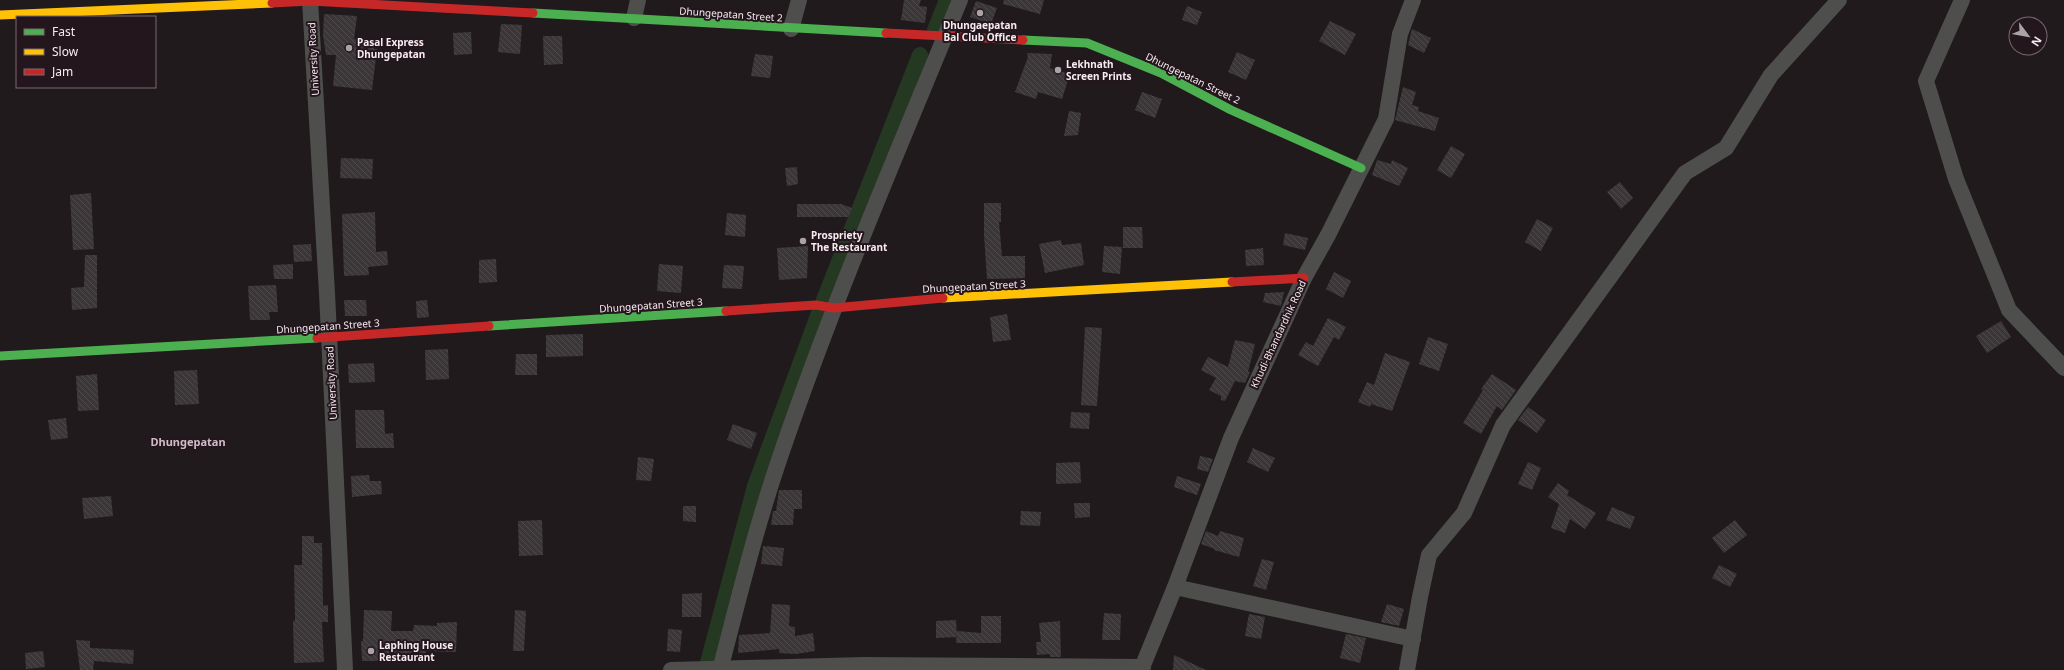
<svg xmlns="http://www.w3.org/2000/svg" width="2064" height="670" font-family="'Noto Sans',sans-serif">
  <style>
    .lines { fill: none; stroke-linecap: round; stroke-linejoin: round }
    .canal { stroke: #253822; stroke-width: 16 }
    .building { fill: url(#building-back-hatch) }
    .street { stroke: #4e4e4c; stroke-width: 16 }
    .fast { stroke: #4caf50; stroke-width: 9 }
    .slow { stroke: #ffc107; stroke-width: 9 }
    .jam { stroke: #c62828; stroke-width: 9 }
    .poi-dot { fill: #aba2a6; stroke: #24161d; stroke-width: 1.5 }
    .labels { text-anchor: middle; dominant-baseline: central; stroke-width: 4; stroke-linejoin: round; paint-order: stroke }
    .street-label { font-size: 10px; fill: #f6ebf0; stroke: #24161d }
    .poi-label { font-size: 10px; font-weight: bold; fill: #f6ebf0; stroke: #24161d; text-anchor: start }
    .neighbourhood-label { font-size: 11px; font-weight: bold; fill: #d0bcc5; stroke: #24161d }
  </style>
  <defs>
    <pattern id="building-back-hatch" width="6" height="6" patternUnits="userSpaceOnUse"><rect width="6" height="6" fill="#3b3638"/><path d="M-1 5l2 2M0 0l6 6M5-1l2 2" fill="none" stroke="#4e4a4b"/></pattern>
  </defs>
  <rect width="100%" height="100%" fill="#201a1d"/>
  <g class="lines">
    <!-- canal -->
    <g class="canal">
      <polyline points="935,30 947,0"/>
      <polyline points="824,300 920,55"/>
      <polyline points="706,670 755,486 819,313"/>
    </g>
  </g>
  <!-- building -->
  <g class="building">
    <polygon points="904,0 921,0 919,6 927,7 925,23 901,20"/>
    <polygon points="1004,0 1044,0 1040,14 1003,4"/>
    <polygon points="976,1 997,8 991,24 970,17"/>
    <polygon points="1187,6 1202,12 1197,25 1182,20"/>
    <polygon points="324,14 357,16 354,39 375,41 374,49 377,49 372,90 333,86 336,55 326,55 323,35"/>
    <polygon points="1330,21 1356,34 1345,55 1319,41"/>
    <polygon points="501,24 522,25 520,54 498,52"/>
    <polygon points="1412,29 1431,38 1424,53 1408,45"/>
    <polygon points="471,32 472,54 454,55 453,33"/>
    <polygon points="543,36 562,36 563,64 544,65"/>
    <polygon points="1237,52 1255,60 1246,80 1228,72"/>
    <polygon points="1027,53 1052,54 1050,68 1070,74 1062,99 1038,92 1036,99 1015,92 1028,57"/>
    <polygon points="755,54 773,56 770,78 751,76"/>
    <polygon points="1403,87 1416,92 1412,105 1419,107 1418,111 1439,118 1435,131 1395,120"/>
    <polygon points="1142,92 1162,99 1155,118 1135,110"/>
    <polygon points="1069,111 1081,113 1078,135 1064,136"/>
    <polygon points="1451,146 1465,154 1451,178 1437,170"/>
    <polygon points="341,158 373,159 372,179 340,178"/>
    <polygon points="1377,160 1391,164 1392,160 1408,168 1399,186 1372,175"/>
    <polygon points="797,167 798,184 787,186 785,168"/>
    <polygon points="1620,182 1633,198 1621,209 1607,192"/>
    <polygon points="91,193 94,249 73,250 70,195"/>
    <polygon points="984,203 1001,203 1001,222 999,222 1002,256 1025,256 1025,278 987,279 984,235"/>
    <polygon points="797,204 841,204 852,208 849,217 797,217"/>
    <polygon points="375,212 376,252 387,251 388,265 368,267 369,275 344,276 342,214"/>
    <polygon points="727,213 746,215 745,237 725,235"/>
    <polygon points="1537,219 1553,228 1541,251 1525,242"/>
    <polygon points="1123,227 1142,227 1143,248 1123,248"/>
    <polygon points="1285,233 1308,238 1305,250 1283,245"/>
    <polygon points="1061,240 1062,245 1081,243 1084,265 1045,273 1039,244"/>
    <polygon points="311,244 312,261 294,262 293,245"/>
    <polygon points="808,246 807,278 779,280 777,248"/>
    <polygon points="1104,246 1122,247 1120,274 1102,272"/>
    <polygon points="1263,248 1264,265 1246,266 1245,250"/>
    <polygon points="85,255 97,255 97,308 72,310 71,288 84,287"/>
    <polygon points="496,259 497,282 479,283 479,260"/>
    <polygon points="293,264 293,279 274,279 273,265"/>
    <polygon points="659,264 683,266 681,293 657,291"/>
    <polygon points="724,265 744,266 742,289 722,288"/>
    <polygon points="1334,272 1351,281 1343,298 1326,289"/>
    <polygon points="276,285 278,312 269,312 270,320 250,320 248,286"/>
    <polygon points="1284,292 1281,306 1263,302 1265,293"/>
    <polygon points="344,300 366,300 367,316 345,316"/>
    <polygon points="427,300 429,317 417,318 416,301"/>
    <polygon points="1007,314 1011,340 993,342 990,317"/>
    <polygon points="1328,318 1346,327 1339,340 1334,337 1318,366 1298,355 1306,342 1313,346"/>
    <polygon points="2001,321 2011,337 1987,353 1976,336"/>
    <polygon points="1085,327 1102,328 1097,406 1081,405"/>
    <polygon points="583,334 583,356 546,357 546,335"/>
    <polygon points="1428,337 1448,344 1439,371 1419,364"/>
    <polygon points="1235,340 1255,344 1248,372 1250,372 1245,383 1235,381 1225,401 1221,400 1221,396 1209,390 1216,378 1201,370 1208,357 1228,367"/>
    <polygon points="448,349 449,379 426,380 425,350"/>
    <polygon points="1385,353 1410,362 1392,411 1371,404 1370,407 1358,402 1367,382 1374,385"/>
    <polygon points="516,354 537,354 537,375 515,375"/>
    <polygon points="374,363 375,382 349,383 348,364"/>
    <polygon points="197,370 199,404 175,405 174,371"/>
    <polygon points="97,374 99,410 78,411 76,376"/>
    <polygon points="1492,374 1516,390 1502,410 1497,406 1481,434 1463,423 1483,390 1481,389"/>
    <polygon points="1528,407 1546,420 1537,433 1518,420"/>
    <polygon points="355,410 384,410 385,434 393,433 394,448 356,448"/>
    <polygon points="1071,412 1090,413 1089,429 1070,428"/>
    <polygon points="66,418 68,438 51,440 48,420"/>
    <polygon points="733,424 757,433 751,449 727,440"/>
    <polygon points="1253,448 1275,458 1268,472 1247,462"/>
    <polygon points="1200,456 1213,459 1208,472 1197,469"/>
    <polygon points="638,457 654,459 651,481 636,480"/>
    <polygon points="1080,462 1081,483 1056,484 1056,463"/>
    <polygon points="1528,462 1541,468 1532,490 1518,484"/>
    <polygon points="369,475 370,481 381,481 382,494 352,497 351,476"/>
    <polygon points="1177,476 1201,484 1197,495 1174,487"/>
    <polygon points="1558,483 1569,491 1567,495 1596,513 1585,529 1570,519 1565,533 1551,528 1559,504 1548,497"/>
    <polygon points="779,490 802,490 802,509 794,509 793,525 771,525 773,511 776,511"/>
    <polygon points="111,496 113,516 84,519 82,498"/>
    <polygon points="1074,503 1090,503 1090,517 1075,518"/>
    <polygon points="683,506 696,506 696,522 683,521"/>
    <polygon points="1612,507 1635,517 1630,529 1606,520"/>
    <polygon points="1021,511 1041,512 1040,526 1020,525"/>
    <polygon points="542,520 543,555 519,556 518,521"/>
    <polygon points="1735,520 1747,535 1724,553 1712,538"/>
    <polygon points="1206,531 1218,536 1220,531 1244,538 1239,557 1214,550 1215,549 1201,544"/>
    <polygon points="302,536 314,536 314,543 322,543 323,606 328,605 328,622 322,622 324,662 294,663 293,621 295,621 294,565 302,565"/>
    <polygon points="763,546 784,548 782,566 761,564"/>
    <polygon points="1262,559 1274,562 1266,590 1253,586"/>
    <polygon points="1719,565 1737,574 1730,587 1712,578"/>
    <polygon points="702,593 701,617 682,617 682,594"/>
    <polygon points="772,604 790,605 789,626 795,627 795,636 813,633 815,651 796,654 779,653 779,649 738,653 739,635 770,633"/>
    <polygon points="1387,604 1404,609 1399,626 1381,622"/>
    <polygon points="364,610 392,611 391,631 413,631 414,625 437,626 437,623 457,622 456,652 426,651 426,655 410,654 410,659 384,663 384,661 362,661 361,641 363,641"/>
    <polygon points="515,610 526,611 524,651 513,651"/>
    <polygon points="1104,613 1121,614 1120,640 1102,640"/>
    <polygon points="1249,614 1265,617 1261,639 1245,636"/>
    <polygon points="981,616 1001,616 1001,643 956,643 957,631 981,633"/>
    <polygon points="956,620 957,637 936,638 936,621"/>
    <polygon points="1060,621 1061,657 1050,657 1050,654 1037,655 1036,642 1041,642 1039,623"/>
    <polygon points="668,629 682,630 680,652 667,651"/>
    <polygon points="1346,634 1366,638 1360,663 1340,658"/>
    <polygon points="76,640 90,641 90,648 134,650 133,664 94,661 93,670 80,670"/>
    <polygon points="43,651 45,667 26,669 25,653"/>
    <polygon points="1174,655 1206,670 1173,670"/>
  </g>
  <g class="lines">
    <!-- street -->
    <g class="street">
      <polyline points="310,0 327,293 345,670"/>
      <polyline points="1962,0 1926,81 1956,179 2009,310 2064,368"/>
      <polyline points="634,18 638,0"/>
      <polyline points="791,29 799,0"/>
      <polyline points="1175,587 1413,639"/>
      <polyline points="671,670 863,665 1143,667"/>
      <path d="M720,670C738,601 755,531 778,463C831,306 897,153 960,0"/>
      <polyline points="1141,670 1175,587 1231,438 1304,278 1328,235 1386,119 1400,34 1413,0"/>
      <polyline points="1407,670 1420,597 1429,555 1464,513 1503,425 1685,173 1726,148 1771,75 1839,0"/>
    </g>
    <!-- fast -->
    <g class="fast">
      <polyline points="533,13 886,33"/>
      <polyline points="1023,40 1087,43 1161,73 1231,110 1361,168"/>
      <polyline points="489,326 726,311"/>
      <polyline points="0,356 317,338"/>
    </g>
    <!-- slow -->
    <g class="slow">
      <polyline points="0,15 272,3"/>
      <polyline points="943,298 1232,282"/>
    </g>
    <!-- jam -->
    <g class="jam">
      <polyline points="272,3 310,1 533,13"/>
      <polyline points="886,33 1023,40"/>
      <polyline points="1232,282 1304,278"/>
      <polyline points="726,311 816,305 834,308 943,298"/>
      <polyline points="317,338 489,326"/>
    </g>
  </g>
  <!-- markers -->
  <g class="poi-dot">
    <circle cx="980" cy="13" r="4"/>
    <circle cx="349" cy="48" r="4"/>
    <circle cx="1058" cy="70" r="4"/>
    <circle cx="803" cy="241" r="4"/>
    <circle cx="371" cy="651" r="4"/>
  </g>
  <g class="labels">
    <!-- street labels -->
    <g class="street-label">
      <text transform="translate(731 14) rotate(4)">Dhungepatan Street 2</text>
      <text transform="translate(313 59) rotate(-93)">University Road</text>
      <text transform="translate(1193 78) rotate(26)">Dhungepatan Street 2</text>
      <text transform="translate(974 286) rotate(-3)">Dhungepatan Street 3</text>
      <text transform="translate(651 305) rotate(-4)">Dhungepatan Street 3</text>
      <text transform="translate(328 326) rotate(-4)">Dhungepatan Street 3</text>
      <text transform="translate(1278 334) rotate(-65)">Khudi-Bhandardhik Road</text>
      <text transform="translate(331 383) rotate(-93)">University Road</text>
    </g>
    <!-- poi labels -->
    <g class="poi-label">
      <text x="980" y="25" text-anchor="middle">Dhungaepatan<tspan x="980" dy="12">Bal Club Office</tspan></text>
      <text x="357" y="42">Pasal Express<tspan x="357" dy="12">Dhungepatan</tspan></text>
      <text x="1066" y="64">Lekhnath<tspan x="1066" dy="12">Screen Prints</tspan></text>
      <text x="811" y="235">Prospriety<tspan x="811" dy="12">The Restaurant</tspan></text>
      <text x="379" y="645">Laphing House<tspan x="379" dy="12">Restaurant</tspan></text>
    </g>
    <!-- neighbourhood labels -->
    <g class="neighbourhood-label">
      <text x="188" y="441">Dhungepatan</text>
    </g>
  </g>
  <!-- legend -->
  <rect x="16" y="16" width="140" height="72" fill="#24161d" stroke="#786b71"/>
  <rect x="24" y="29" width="20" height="6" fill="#4caf50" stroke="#786b71"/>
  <text x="52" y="36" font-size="12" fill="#f6ebf0">Fast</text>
  <rect x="24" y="49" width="20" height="6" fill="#ffc107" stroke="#786b71"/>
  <text x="52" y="56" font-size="12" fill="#f6ebf0">Slow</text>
  <rect x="24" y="69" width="20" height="6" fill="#c62828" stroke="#786b71"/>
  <text x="52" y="76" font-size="12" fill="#f6ebf0">Jam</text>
  <!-- north arrow -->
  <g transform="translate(2028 36) rotate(122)"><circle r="19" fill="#24161d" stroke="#786b71"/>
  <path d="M0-3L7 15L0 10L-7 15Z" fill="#aba2a6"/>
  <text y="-6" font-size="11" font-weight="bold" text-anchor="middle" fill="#f6ebf0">N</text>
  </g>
</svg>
